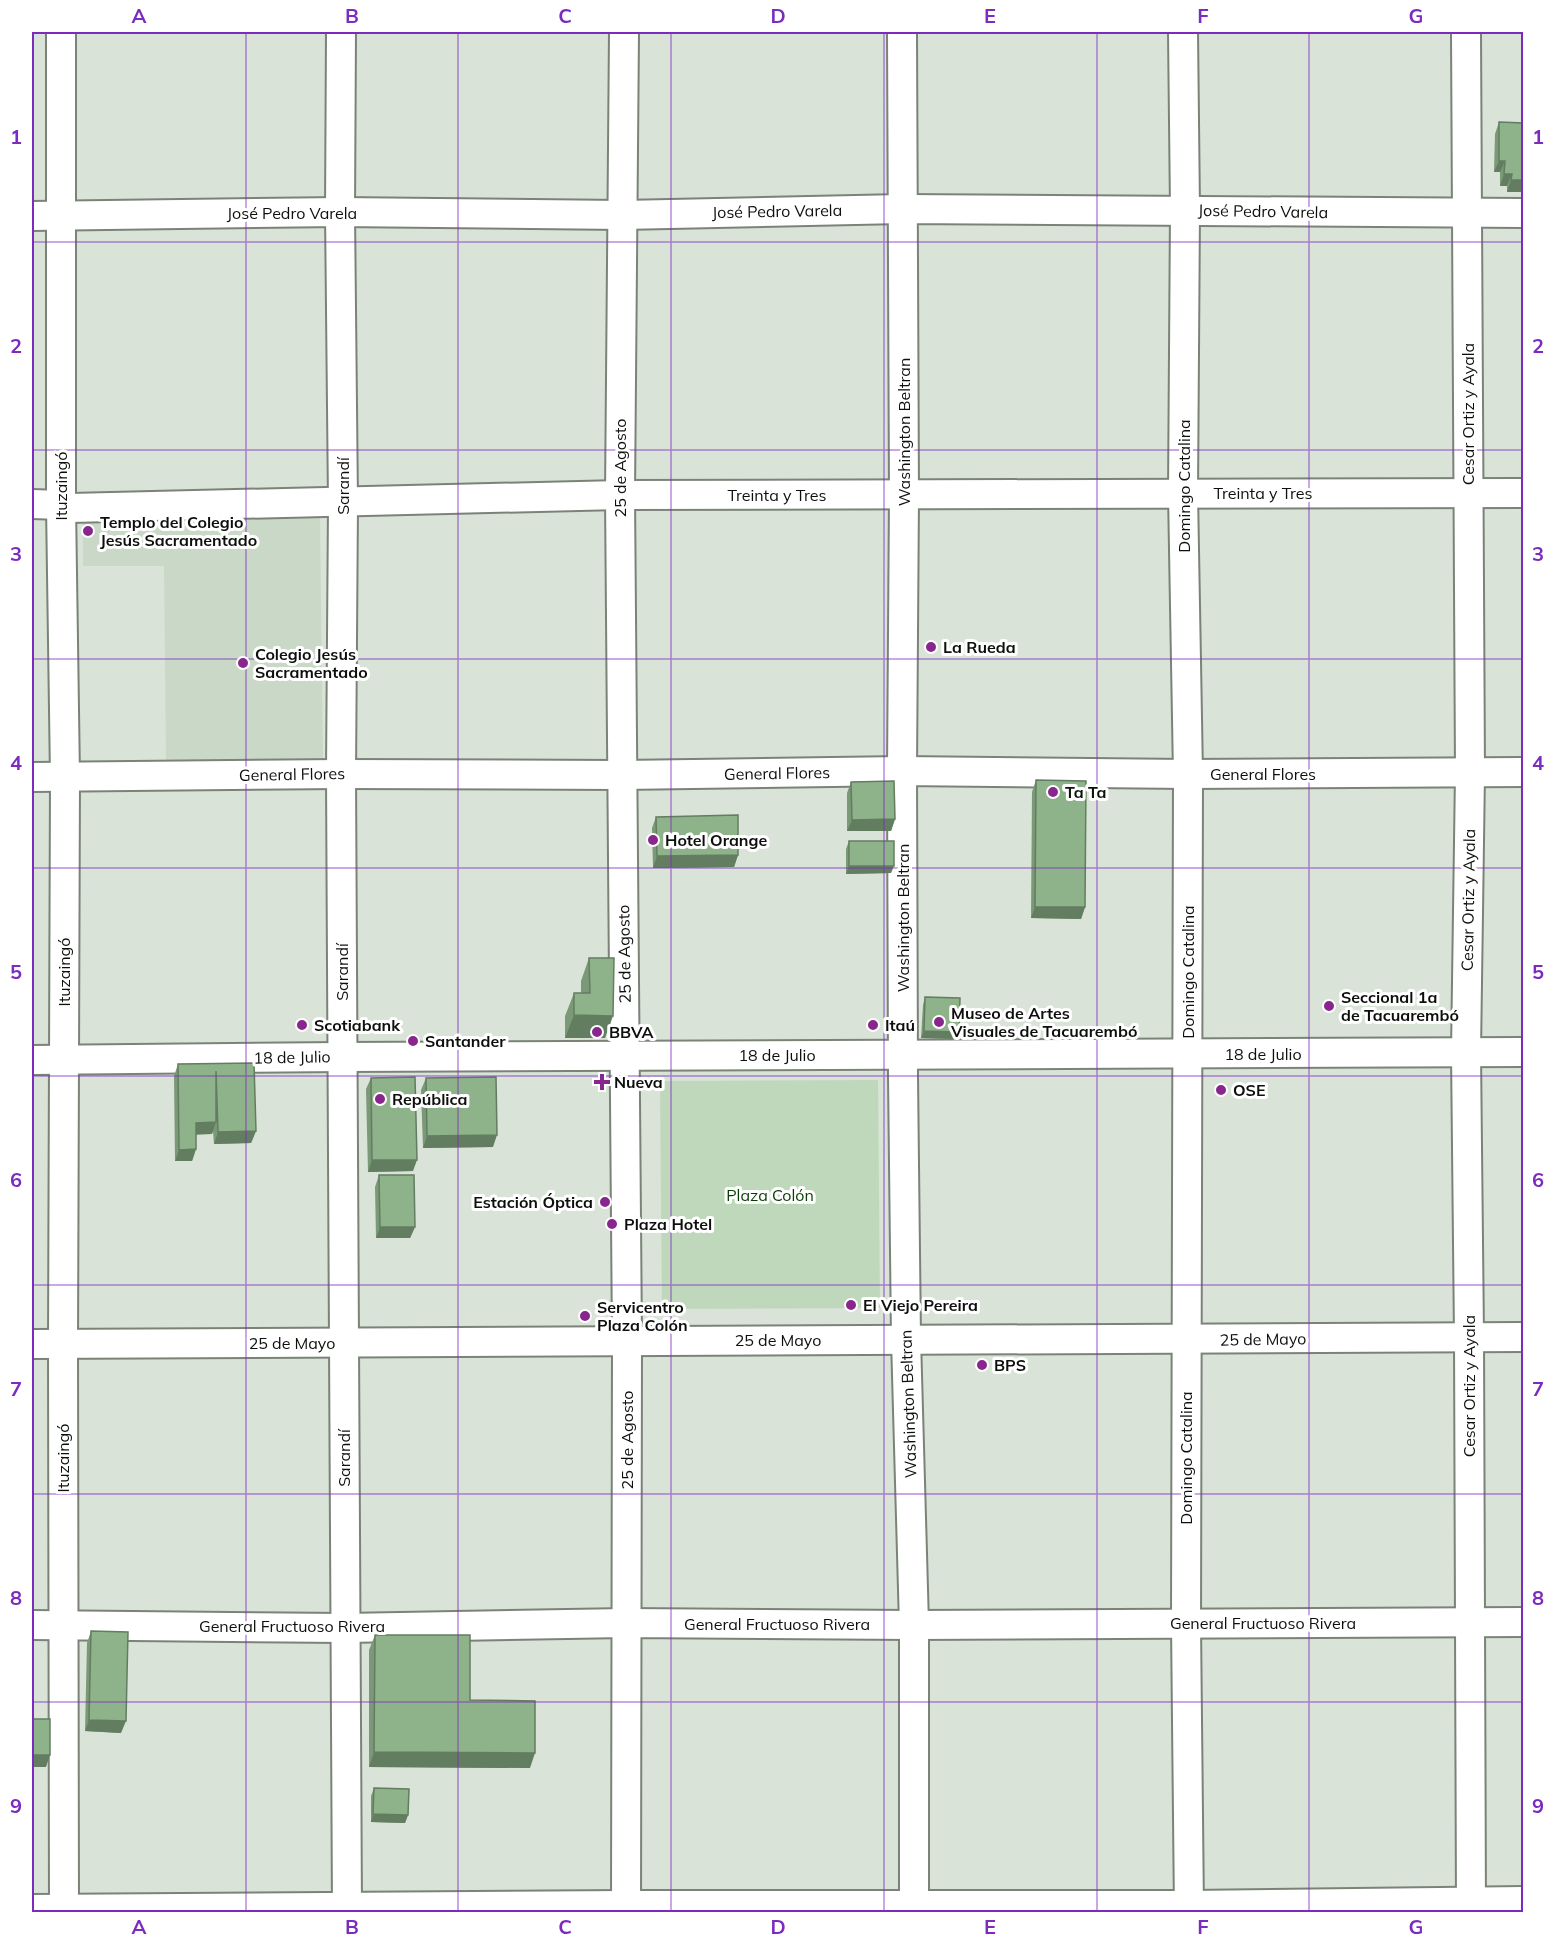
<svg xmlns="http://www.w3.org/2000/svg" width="1555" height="1944" font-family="Mulish,sans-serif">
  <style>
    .built { fill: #cad9c7 }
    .green { fill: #bfd8bb }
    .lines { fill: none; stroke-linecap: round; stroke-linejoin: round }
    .minor-casing { stroke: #7b8379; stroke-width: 32 }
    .minor { stroke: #fff; stroke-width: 28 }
    .wall { fill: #7a9976 }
    .shaded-wall { fill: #637d60 }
    .building { fill: #8eb289; stroke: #637d60; stroke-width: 1.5 }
    .grid { fill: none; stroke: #7b2cbf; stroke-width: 1.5; stroke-opacity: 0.55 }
    .poi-dot { fill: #89268e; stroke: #fff; stroke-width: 2 }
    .labels { text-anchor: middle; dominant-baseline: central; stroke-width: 6; stroke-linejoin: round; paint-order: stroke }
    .street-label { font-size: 16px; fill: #0c0f0c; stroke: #fff }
    .poi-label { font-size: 16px; font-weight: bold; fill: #0c0f0c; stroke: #fff; text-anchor: start }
    .park-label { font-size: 16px; fill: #083d03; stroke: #fff }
    .neatline { fill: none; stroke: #7b2cbf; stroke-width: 2 }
    .grid-label { font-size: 20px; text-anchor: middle; font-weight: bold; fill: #7b2cbf }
  </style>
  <rect width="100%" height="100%" fill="#d9e3d8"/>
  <!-- built -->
  <polygon class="built" points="320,518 323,760 166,761 164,566 83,566 83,519"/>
  <!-- green -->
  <polygon class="green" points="878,1080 880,1308 662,1309 660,1081"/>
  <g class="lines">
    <!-- minor casing -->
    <g class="minor-casing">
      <g id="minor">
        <polyline points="61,32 61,505 65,778 63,1345 64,1912"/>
        <polyline points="341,32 340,212 343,503 341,774 347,1912"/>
        <polyline points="624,32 620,495 627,1341 626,1912"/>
        <polyline points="902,32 904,495 902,771 903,1076 906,1339 914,1625 914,1912"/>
        <polyline points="1183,32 1185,210 1183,493 1188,774 1186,1624 1189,1912"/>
        <polyline points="1466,32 1470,772 1466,1052 1469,1337 1471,1912"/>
        <polyline points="32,216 340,212 623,215 902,209 1524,213"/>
        <polyline points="32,504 61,505 70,508 620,495 1524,493"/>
        <polyline points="32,777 341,774 622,775 902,771 1188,774 1524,772"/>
        <polyline points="32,1060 343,1057 1524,1052"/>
        <polyline points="32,1344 1524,1337"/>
        <polyline points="32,1625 345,1628 626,1623 914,1625 1524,1622"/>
        <polyline points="32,1909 626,1905 1189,1905 1524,1901"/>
      </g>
    </g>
    <!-- minor -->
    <use href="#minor" class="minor"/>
  </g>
  <!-- wall -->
  <g class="wall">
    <polygon points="1499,122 1524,192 1507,192 1507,186 1500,186 1500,172 1494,172 1495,134"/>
    <polygon points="1036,780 1085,907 1081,919 1031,918 1032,792"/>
    <polygon points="851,782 895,819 891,831 847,831 847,793"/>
    <polygon points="656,817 738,855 734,867 653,868 652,828"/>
    <polygon points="849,841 891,873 846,874 846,849"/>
    <polygon points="589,958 605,1038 565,1038 565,1016 574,993 581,993 581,981"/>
    <polygon points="925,997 956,1039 921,1038 923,1005"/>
    <polygon points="178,1064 256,1131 251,1143 214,1144 213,1131 212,1134 196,1134 196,1149 192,1161 175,1161 174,1076"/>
    <polygon points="371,1078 413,1171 368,1172 366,1089"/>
    <polygon points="426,1078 493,1147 423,1148 421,1090"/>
    <polygon points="379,1175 415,1227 410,1238 376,1238 375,1187"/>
    <polygon points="91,1631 121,1733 85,1731 87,1643"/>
    <polygon points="375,1635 470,1700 530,1768 369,1767 369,1650"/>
    <polygon points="374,1788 408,1815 405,1823 371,1822 371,1796"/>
  </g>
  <!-- shaded-wall -->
  <g class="shaded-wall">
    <polygon points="1499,161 1505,161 1500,172 1494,172"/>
    <polygon points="1504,174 1512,174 1507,186 1500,186"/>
    <polygon points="1511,180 1524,180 1524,192 1507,192"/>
    <polygon points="895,819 891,831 847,831 852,820"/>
    <polygon points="738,855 734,867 653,868 657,856"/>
    <polygon points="849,866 894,866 891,873 846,874"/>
    <polygon points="1035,907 1085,907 1081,919 1031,918"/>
    <polygon points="574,1015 613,1016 605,1038 565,1038"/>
    <polygon points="924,1031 959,1032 956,1039 921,1038"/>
    <polygon points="216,1122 212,1134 191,1135 196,1123"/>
    <polygon points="256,1131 251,1143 214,1144 218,1132"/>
    <polygon points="497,1135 493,1147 423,1148 427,1136"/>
    <polygon points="196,1149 192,1161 175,1161 179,1150"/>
    <polygon points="372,1160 417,1160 413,1171 368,1172"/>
    <polygon points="380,1227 415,1227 410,1238 376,1238"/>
    <polygon points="89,1720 126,1721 121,1733 85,1731"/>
    <polygon points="374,1752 535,1753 530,1768 369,1767"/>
    <polygon points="32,1755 50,1755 46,1767 32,1767"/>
    <polygon points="373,1814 408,1815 405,1823 371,1822"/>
  </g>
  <!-- building -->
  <g class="building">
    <polygon points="1499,122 1524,123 1524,180 1511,180 1512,174 1504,174 1505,161 1499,161"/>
    <polygon points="1036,780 1086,781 1085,907 1035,907"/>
    <polygon points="894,781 895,819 852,820 851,782"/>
    <polygon points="738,815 738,855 657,856 656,817"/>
    <rect x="849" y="841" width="45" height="25"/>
    <polygon points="589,958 614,958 613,1016 574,1015 574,993 590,993"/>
    <polygon points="925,997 960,998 959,1032 924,1031"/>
    <polygon points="254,1063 256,1131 218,1132 216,1071 216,1122 196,1123 196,1149 179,1150 178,1064"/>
    <polygon points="415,1077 417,1160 372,1160 371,1078"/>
    <polygon points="496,1077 497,1135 427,1136 426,1078"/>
    <polygon points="379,1175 414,1175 415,1227 380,1227"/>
    <polygon points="91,1631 128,1632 126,1721 89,1720"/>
    <polygon points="375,1635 470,1635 470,1700 535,1701 535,1753 374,1752"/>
    <rect x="32" y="1719" width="18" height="36"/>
    <polygon points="374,1788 409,1789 408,1815 373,1814"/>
  </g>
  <!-- grid -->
  <path class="grid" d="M246,32V1912M458,32V1912M671,32V1912M884,32V1912M1097,32V1912M1309,32V1912M32,242H1524M32,450H1524M32,659H1524M32,868H1524M32,1076H1524M32,1285H1524M32,1494H1524M32,1702H1524"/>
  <!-- markers -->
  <g class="poi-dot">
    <circle cx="88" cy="531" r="6"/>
    <circle cx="931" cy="647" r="6"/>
    <circle cx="243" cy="663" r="6"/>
    <circle cx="1053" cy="792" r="6"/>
    <circle cx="653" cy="840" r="6"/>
    <circle cx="1329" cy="1006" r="6"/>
    <circle cx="939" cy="1022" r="6"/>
    <circle cx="302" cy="1025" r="6"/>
    <circle cx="873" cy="1025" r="6"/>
    <circle cx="597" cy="1032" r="6"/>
    <circle cx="413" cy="1041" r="6"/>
    <path d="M599 1073h6v6h6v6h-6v6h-6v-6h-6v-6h6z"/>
    <circle cx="1221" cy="1090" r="6"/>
    <circle cx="380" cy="1099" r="6"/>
    <circle cx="605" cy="1202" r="6"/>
    <circle cx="612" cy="1224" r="6"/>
    <circle cx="851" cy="1305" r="6"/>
    <circle cx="585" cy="1316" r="6"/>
    <circle cx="982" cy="1365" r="6"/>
  </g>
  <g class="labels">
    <!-- street labels -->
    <g class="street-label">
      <text transform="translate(777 211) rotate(-1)">José Pedro Varela</text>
      <text transform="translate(1263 211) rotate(1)">José Pedro Varela</text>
      <text x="292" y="213">José Pedro Varela</text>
      <text transform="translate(1468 414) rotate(-90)">Cesar Ortiz y Ayala</text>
      <text transform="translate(904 432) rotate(-90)">Washington Beltran</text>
      <text transform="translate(620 468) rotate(-90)">25 de Agosto</text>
      <text transform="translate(61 486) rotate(-90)">Ituzaingó</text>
      <text transform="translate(343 486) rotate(-90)">Sarandí</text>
      <text transform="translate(1184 486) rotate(-90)">Domingo Catalina</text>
      <text x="1263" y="493">Treinta y Tres</text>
      <text x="777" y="495">Treinta y Tres</text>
      <text transform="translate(777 773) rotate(-1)">General Flores</text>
      <text transform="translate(292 774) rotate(-1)">General Flores</text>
      <text x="1263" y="774">General Flores</text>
      <text transform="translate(1468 900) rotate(-89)">Cesar Ortiz y Ayala</text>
      <text transform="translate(903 918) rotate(-90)">Washington Beltran</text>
      <text transform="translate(624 954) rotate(-91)">25 de Agosto</text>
      <text transform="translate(64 972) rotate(-90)">Ituzaingó</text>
      <text transform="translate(342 972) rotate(-90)">Sarandí</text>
      <text transform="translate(1188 972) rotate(-90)">Domingo Catalina</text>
      <text x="1263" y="1054">18 de Julio</text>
      <text x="777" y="1055">18 de Julio</text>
      <text transform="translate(292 1057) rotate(-1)">18 de Julio</text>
      <text transform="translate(1263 1339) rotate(-1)">25 de Mayo</text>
      <text x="778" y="1340">25 de Mayo</text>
      <text x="292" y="1343">25 de Mayo</text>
      <text transform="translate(1469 1386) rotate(-90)">Cesar Ortiz y Ayala</text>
      <text transform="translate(908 1404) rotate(-92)">Washington Beltran</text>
      <text transform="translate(627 1440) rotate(-90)">25 de Agosto</text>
      <text transform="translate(63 1458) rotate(-90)">Ituzaingó</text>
      <text transform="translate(344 1458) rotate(-90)">Sarandí</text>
      <text transform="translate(1186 1458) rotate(-90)">Domingo Catalina</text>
      <text x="1263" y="1623">General Fructuoso Rivera</text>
      <text x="777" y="1624">General Fructuoso Rivera</text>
      <text x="292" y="1626">General Fructuoso Rivera</text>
    </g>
    <!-- poi labels -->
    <g class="poi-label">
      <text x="100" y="522">Templo del Colegio<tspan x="100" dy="18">Jesús Sacramentado</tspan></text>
      <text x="943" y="647">La Rueda</text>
      <text x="255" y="654">Colegio Jesús<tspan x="255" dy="18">Sacramentado</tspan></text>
      <text x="1065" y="792">Ta Ta</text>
      <text x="665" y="840">Hotel Orange</text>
      <text x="1341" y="997">Seccional 1a<tspan x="1341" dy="18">de Tacuarembó</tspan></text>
      <text x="951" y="1013">Museo de Artes<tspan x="951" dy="18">Visuales de Tacuarembó</tspan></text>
      <text x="314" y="1025">Scotiabank</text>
      <text x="885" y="1025">Itaú</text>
      <text x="609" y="1032">BBVA</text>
      <text x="425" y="1041">Santander</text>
      <text x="614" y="1082">Nueva</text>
      <text x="1233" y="1090">OSE</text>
      <text x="392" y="1099">República</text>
      <text x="593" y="1202" text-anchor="end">Estación Óptica</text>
      <text x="624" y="1224">Plaza Hotel</text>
      <text x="863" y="1305">El Viejo Pereira</text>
      <text x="597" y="1307">Servicentro<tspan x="597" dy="18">Plaza Colón</tspan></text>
      <text x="994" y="1365">BPS</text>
    </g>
    <!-- park labels -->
    <g class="park-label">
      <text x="770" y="1195">Plaza Colón</text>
    </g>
  </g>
  <!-- border -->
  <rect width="1555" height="1944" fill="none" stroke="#ffffff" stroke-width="66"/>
  <rect x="33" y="33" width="1489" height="1878" class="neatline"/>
  <g class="grid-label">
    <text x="139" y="23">A</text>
    <text x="352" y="23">B</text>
    <text x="565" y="23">C</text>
    <text x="778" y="23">D</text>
    <text x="990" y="23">E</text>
    <text x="1203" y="23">F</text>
    <text x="1416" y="23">G</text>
    <text x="16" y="144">1</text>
    <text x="1538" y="144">1</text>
    <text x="16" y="353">2</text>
    <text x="1538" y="353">2</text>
    <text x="16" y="561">3</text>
    <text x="1538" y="561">3</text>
    <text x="16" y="770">4</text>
    <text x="1538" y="770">4</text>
    <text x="16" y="979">5</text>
    <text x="1538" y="979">5</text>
    <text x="16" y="1187">6</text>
    <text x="1538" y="1187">6</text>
    <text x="16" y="1396">7</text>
    <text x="1538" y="1396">7</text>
    <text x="16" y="1605">8</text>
    <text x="1538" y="1605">8</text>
    <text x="16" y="1813">9</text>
    <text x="1538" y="1813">9</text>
    <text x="139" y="1934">A</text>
    <text x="352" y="1934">B</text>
    <text x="565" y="1934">C</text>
    <text x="778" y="1934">D</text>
    <text x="990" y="1934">E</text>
    <text x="1203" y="1934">F</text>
    <text x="1416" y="1934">G</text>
  </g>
</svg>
